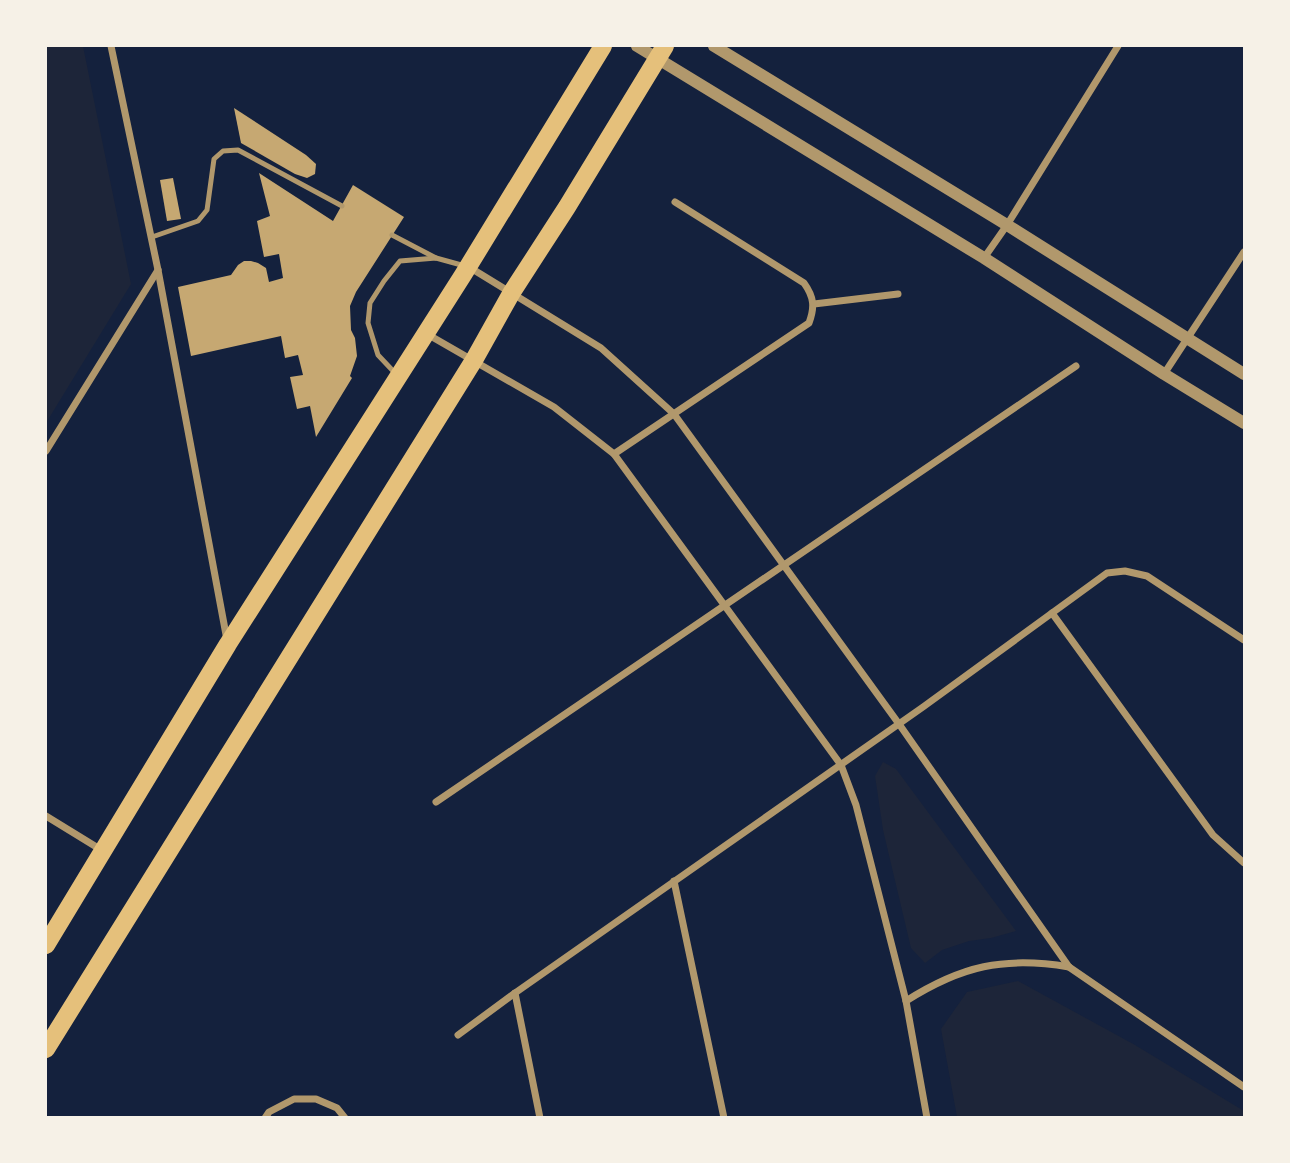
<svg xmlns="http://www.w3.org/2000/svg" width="1290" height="1163" font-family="'Asap Condensed',sans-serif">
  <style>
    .green { fill: #1d2539 }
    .building { fill: #c6a872 }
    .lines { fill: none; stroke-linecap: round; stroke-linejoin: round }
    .service { stroke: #b1986c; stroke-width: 5 }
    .minor { stroke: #b1986c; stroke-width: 7 }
    .tertiary { stroke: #b1986c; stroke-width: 12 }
    .primary { stroke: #e5c07b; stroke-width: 18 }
  </style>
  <rect width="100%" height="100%" fill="#14213d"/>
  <!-- green -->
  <g class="green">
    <polygon points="46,46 83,46 131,284 46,423"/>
    <polygon points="883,762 896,769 1016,931 991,938 969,941 942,950 925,963 911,948 883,830 875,776"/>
    <polygon points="1018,981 1135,1045 1244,1111 1244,1117 957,1117 941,1029 967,992"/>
  </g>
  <!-- building -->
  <g class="building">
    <polygon points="234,108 306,155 316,164 315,174 307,178 295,174 241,143"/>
    <polygon points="259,173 333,221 353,185 404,217 356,292 350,306 351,330 355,338 357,356 350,376 352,378 316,437 310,406 297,409 290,377 303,375 298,355 285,358 281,336 191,356 178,287 231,275 238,265 244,261 251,261 258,263 266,268 269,282 283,278 279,254 264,257 257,221 270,216"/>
    <polygon points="173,178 181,219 167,221 160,180"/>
  </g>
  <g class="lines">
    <!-- service -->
    <g class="service">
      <polyline points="392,235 436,258"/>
      <polyline points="152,237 198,221 207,210 214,159 223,151 238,150 342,206"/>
      <polyline points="395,373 378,355 368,323 370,303 384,281 400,261 436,258 465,266"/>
    </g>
    <!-- minor -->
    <g class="minor">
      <polyline points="111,46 158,270 227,640"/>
      <polyline points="984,258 1007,225 1118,46"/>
      <polyline points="469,267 601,348 674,414 899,724 1069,967 1244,1087"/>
      <polyline points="814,304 898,294"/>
      <polyline points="427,334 554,407 614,454 841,765 856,805 906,1001 927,1118"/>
      <polyline points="1164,374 1244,252"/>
      <polyline points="46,451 158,270"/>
      <path d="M614,454L809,323C815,307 814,297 804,283L675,202"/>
      <polyline points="1052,613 1213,835 1244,863"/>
      <polyline points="436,802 1076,366"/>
      <polyline points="46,816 103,851"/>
      <polyline points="674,881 724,1118"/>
      <polyline points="515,993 540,1118"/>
      <path d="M906,1001C961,966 1004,956 1069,967"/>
      <polyline points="458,1035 515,993 923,707 1107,573 1125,571 1147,576 1244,640"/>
      <polyline points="265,1118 269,1112 294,1099 316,1099 337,1108 345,1118"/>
    </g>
    <!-- tertiary -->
    <g class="tertiary">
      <polyline points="637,46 984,258 1164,374 1244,423"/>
      <polyline points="714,46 1007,225 1244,374"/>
    </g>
    <!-- primary -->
    <g class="primary">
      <polyline points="46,945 228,644 463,275 603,46"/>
      <polyline points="46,1049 474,360 512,292 567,207 665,46"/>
    </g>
  </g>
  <!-- border -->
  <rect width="1290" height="1163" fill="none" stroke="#f6f1e7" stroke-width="94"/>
</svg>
